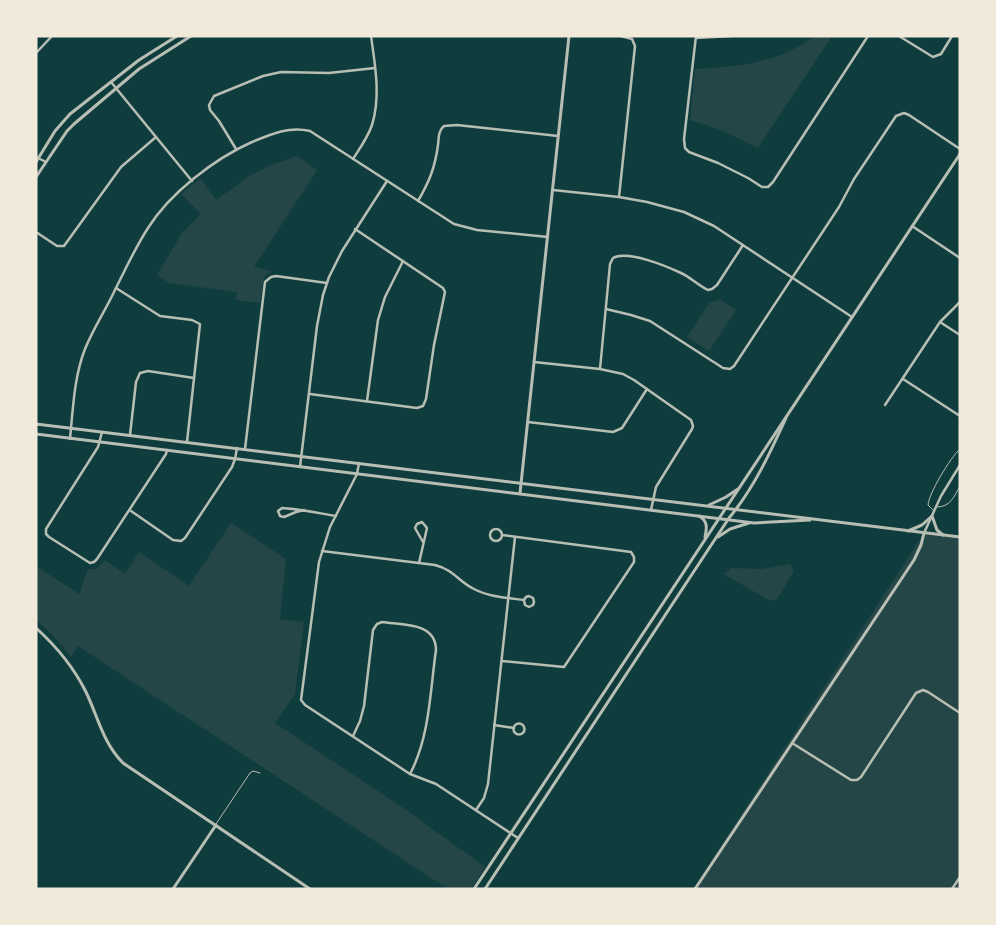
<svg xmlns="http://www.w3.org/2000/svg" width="996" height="925" font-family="Overpass,sans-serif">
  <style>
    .green { fill: #244646 }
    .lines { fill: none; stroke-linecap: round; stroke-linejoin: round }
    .service { stroke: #b8beb3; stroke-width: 1 }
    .minor { stroke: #b8beb3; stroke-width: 2.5 }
    .tertiary { stroke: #b8beb3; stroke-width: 3 }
  </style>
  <rect width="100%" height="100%" fill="#0f3d3e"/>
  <!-- green -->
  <g class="green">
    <path d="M816,36H832L758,148L721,130L690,120L695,69C726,67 756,65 786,53C796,48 806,42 816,36Z"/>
    <polygon points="297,156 317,170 254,267 272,271 264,277 260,303 236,300 237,292 169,283 157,275 182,233 201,214 181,194 200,178 216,200 251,175 271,165"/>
    <polygon points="720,299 736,310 709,351 687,337 709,303"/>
    <polygon points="231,523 286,559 280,619 304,622 295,694 275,723 402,807 485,867 471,889 448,889 78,646 71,657 50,632 36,620 36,566 79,594 88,569 96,569 105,560 125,574 139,552 189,586"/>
    <polygon points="924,533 960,538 960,889 693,889"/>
    <polygon points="790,564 794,571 777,599 770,601 724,574 731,568 761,569"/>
  </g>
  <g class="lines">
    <!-- service -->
    <g class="service">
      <path d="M937,507C950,507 954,497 960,486"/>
      <path d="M933,510L928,505C929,493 950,458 960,449"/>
      <polyline points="216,824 250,773 253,771 260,773"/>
    </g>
    <!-- minor -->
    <g class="minor">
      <polyline points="696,36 684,139 685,148 689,152 718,163 748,178 762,187 768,187 773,182 868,36"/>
      <polyline points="899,36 933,57 941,54 952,36"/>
      <polyline points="696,38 731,36"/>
      <polyline points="36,53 52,36"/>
      <polyline points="111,82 192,181"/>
      <polyline points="236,149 219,121 210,110 209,105 214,96 263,76 281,72 329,73 375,68"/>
      <polyline points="36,157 46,162"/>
      <path d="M353,159C360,148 368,137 372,125C381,96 375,65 371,36"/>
      <polyline points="553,190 619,197 647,202 684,212 714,226 852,317"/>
      <polyline points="619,197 635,46 632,39 621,36"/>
      <path d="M418,201C429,182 435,168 438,145C439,138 438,131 444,126L457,125L558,136"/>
      <polyline points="912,226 960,258"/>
      <polyline points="36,232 57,246 64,246 121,167 156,137"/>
      <polyline points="116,288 160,316 192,320 200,324 187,442"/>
      <polyline points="606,309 631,315 650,321 723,368 730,369 734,366 839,207 854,179 896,116 904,113 909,115 960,149"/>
      <polyline points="940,322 960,335"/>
      <polyline points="534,362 600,369 623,374 634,380 691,420 693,426 692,429 656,487 651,510"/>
      <path d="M600,369L610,264L613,258C628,250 666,266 681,273C690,277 698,285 708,290L712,289L717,285L743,245"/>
      <polyline points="903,379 960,416"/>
      <polyline points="310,394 417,408 423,406 426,399 434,345 445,292 443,288 355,229"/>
      <polyline points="367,401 378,320 385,297 403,261"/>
      <polyline points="885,405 940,322 960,302"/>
      <polyline points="528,422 613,432 622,428 647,389"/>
      <polyline points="102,432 98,447 46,529 46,534 49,537 90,563 94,562 97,559 166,454 167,450"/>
      <polyline points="130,435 136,382 140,373 148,371 194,378"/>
      <path d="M70,439C73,409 74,377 85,349C93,329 105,311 114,292C125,270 135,248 148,228C170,193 214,159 252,142C271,134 289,126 310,131L454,224L477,230L548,237"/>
      <polyline points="245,449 265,282 271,277 276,276 327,283"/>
      <polyline points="359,463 357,474 330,527 319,562 301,700 305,705 410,774 436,784 518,838"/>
      <polyline points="300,467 317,326 323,295 329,277 342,251 387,181"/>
      <path d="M304,510L296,512L284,517L280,516L278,511L282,508C300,509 318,513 336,516"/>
      <polyline points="131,511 173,540 181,541 185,538 232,467 235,459 237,448"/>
      <circle cx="496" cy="535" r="6"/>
      <polyline points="924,533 941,496 960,465"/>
      <path d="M322,551L435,565C454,570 458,581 474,589C489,597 508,598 524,600L526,597L529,596L533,598L534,602L533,605L529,607L525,605L524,600"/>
      <polyline points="419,563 427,528 422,522 417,524 415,528 423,542"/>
      <polyline points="502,661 564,667 634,562 634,557 631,552 502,535"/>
      <circle cx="519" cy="729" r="5.5"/>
      <polyline points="494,725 514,728"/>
      <path d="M353,736L360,721L364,706L373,630L377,624L382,622C402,625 436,622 436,650C430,691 430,736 410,774"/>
      <polyline points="792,743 851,780 857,780 861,777 916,693 923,690 928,692 960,713"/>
      <polyline points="476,810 484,798 488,784 515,537"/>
      <polyline points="952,889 960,877"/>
    </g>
    <!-- tertiary -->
    <g class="tertiary">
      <polyline points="36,162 55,131 70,114 139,60 177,36"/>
      <polyline points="36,177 67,131 74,124 139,69 191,36"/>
      <polyline points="36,424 960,537"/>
      <polyline points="36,434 754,523 810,520"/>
      <polyline points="520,493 569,36"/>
      <polyline points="709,505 726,497 738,489"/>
      <path d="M699,516C708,521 707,528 705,537"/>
      <polyline points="908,531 922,525 932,516 937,530 943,535"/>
      <polyline points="718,537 730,529 749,523"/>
      <path d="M36,628C56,646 74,668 86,692C98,717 103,743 123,763L310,889"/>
      <polyline points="173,889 216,825"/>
      <polyline points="474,889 960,154"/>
      <path d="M485,889L729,518C754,488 770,453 786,418"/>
      <polyline points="695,889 914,560 921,545 924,533"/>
    </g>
  </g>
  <!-- border -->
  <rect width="996" height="925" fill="none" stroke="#f1e9da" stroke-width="75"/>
</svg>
